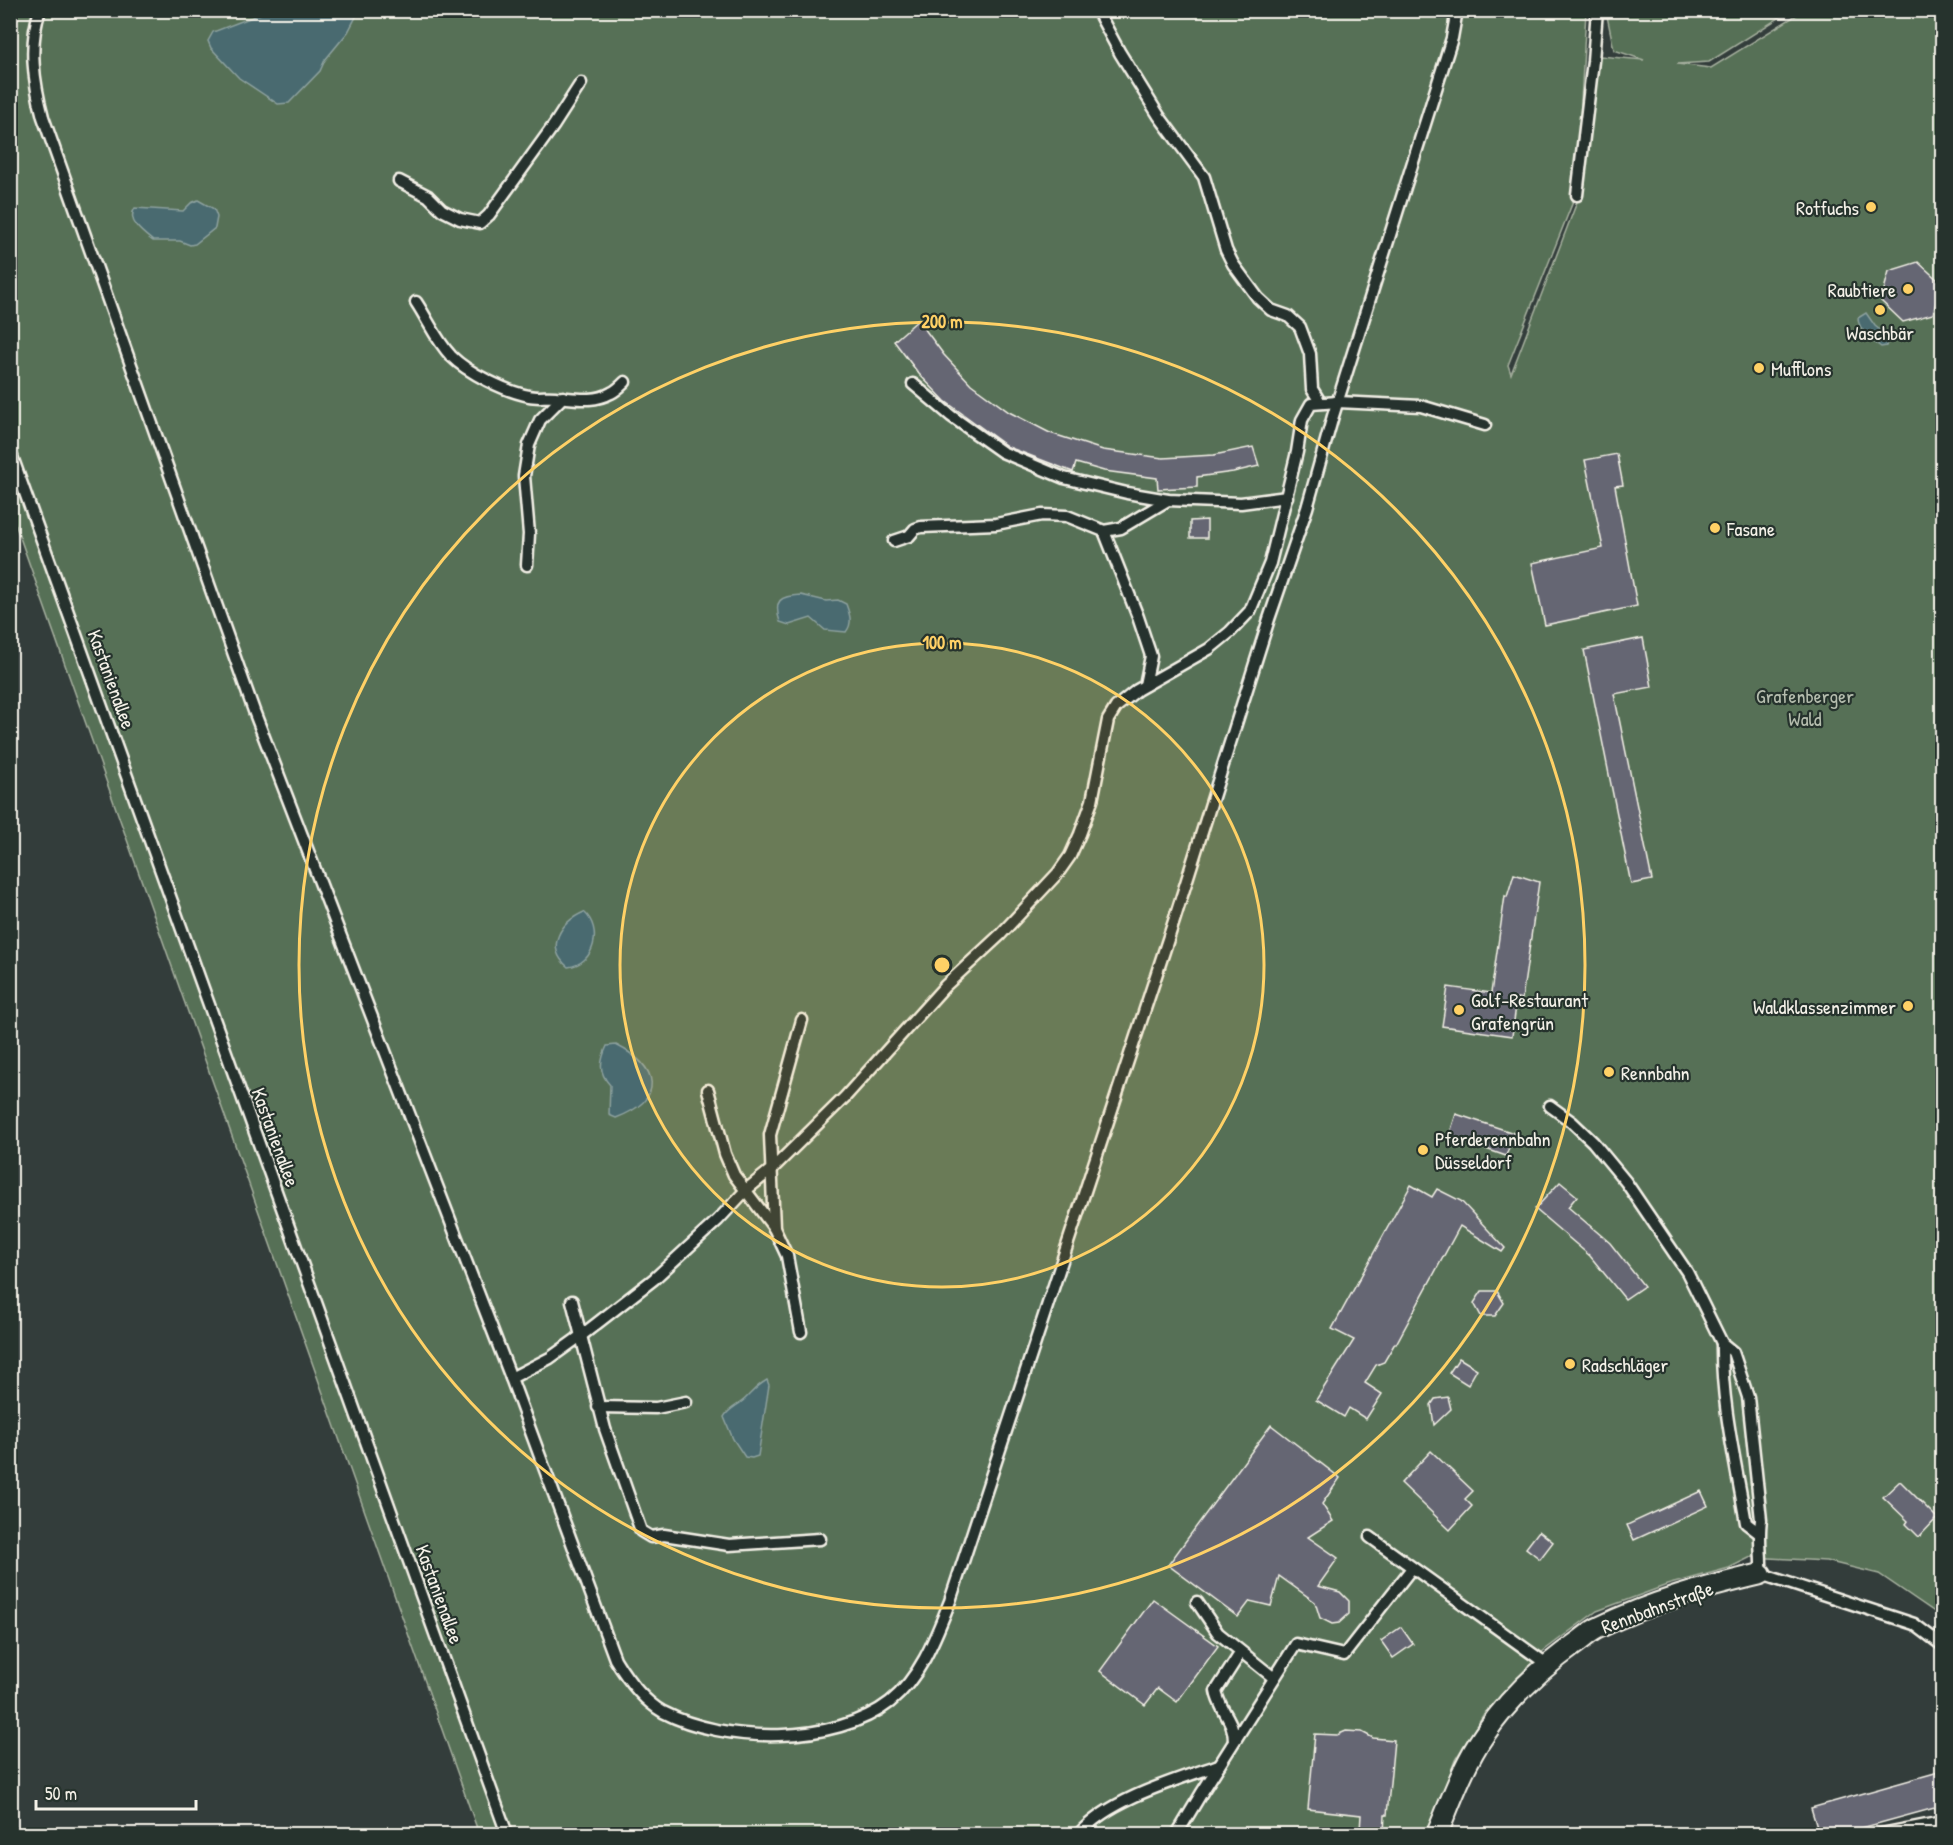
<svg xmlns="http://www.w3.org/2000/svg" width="1953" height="1845" font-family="'Patrick Hand',sans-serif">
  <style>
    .green { fill: #577056; stroke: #a6b09f; stroke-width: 1.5 }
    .water { fill: #496b6f; stroke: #8da19f; stroke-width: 1.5 }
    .building { fill: #656673; stroke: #f4f1e8; stroke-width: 1.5 }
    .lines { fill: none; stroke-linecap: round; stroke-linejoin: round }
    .service-casing { stroke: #f4f1e8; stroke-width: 15 }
    .minor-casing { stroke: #f4f1e8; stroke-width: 24 }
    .service { stroke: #26332d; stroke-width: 10 }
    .minor { stroke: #26332d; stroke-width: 20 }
    .ring { fill: none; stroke: #ffd166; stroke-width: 3 }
    .poi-dot { fill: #ffd166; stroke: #26332d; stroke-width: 2 }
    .labels { text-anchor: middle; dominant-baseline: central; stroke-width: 4.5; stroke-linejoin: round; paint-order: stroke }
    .poi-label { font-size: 20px; fill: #f4f1e8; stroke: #26332d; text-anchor: start }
    .street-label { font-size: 20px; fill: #f4f1e8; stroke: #26332d }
    .park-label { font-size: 20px; fill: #b5bdae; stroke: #26332d }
    .centre { fill: #ffd166; stroke: #26332d; stroke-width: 3 }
    .ring-label { font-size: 18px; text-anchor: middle; font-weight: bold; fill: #ffd166; stroke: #26332d; stroke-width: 4.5; stroke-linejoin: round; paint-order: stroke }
  </style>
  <rect width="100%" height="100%" fill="#333d3b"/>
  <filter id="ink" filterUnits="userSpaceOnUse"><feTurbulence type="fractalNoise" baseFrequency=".0167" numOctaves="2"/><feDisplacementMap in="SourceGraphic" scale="12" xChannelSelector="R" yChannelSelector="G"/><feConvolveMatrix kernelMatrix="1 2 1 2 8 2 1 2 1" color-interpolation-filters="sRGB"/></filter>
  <g filter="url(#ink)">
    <!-- green -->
    <polygon class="green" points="10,11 1586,11 1576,194 1508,365 1511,374 1580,194 1596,66 1600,56 1644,60 1614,50 1606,11 1790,11 1709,62 1677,64 1711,68 1803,11 1942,11 1942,1617 1879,1574 1826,1561 1751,1557 1729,1568 1667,1585 1597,1611 1542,1652 1485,1712 1455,1760 1428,1834 479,1834 11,512"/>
    <!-- water -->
    <g class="water">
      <polygon points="268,11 359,11 348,32 325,60 320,71 289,103 278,104 239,78 211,48 208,41 213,32"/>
      <path d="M198,200L214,209L217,217L215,228L195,244L190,245L180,241H153C143,233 126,221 135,208L183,211L191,203Z"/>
      <path d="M1866,313L1875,326L1889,337L1886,346L1881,347C1872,341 1858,329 1858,318Z"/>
      <path d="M801,595L826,601L838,600L846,604C850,615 853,623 846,632L825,630L811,618L789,625L780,622C773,600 780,596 801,595Z"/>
      <path d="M584,912C603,929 595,964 568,967C544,947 561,922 584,912Z"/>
      <path d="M616,1045C660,1067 666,1099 616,1118L609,1115L610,1085C598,1072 600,1061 607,1046Z"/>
      <path d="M767,1380L769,1385L758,1456L752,1458L745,1457L733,1439L724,1417C729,1408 740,1405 747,1397C754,1390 758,1385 767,1380Z"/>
    </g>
    <!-- building -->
    <g class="building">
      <polygon points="1918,262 1941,283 1933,314 1903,322 1881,301 1889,271"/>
      <polygon points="918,320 944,355 971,384 1009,412 1050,433 1103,450 1163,458 1214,455 1253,447 1259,466 1233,472 1197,477 1197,487 1158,489 1157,478 1104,471 1076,463 1073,472 1008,447 945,401 919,374 894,341"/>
      <polygon points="1617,454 1623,485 1615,486 1637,606 1545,625 1532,563 1603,548 1585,460"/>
      <polygon points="1207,520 1207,538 1190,538 1190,521"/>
      <polygon points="1643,638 1652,687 1614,694 1652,880 1631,884 1584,650"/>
      <polygon points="1514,874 1539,882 1522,999 1517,998 1512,1036 1442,1026 1448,987 1491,993 1505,896 1507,897"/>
      <polygon points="1456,1114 1514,1133 1506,1156 1449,1136"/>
      <polygon points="1560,1182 1577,1196 1568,1207 1610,1243 1644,1286 1625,1299 1590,1256 1535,1209"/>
      <polygon points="1411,1185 1432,1197 1437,1189 1461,1201 1505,1248 1502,1252 1460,1226 1396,1344 1395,1343 1384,1362 1376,1365 1365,1383 1382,1394 1366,1419 1349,1408 1344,1417 1316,1400 1354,1340 1332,1329"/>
      <polygon points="1482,1291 1497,1291 1504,1303 1495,1316 1481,1316 1474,1303"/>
      <polygon points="1459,1358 1477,1369 1468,1385 1449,1373"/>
      <polygon points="1448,1397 1451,1409 1434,1425 1431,1405 1435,1399"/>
      <polygon points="1271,1425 1340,1478 1322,1504 1333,1521 1308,1537 1338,1558 1318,1586 1340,1592 1349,1601 1349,1614 1339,1623 1332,1624 1320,1618 1315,1602 1279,1576 1271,1606 1250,1601 1238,1617 1168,1565"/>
      <polygon points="1431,1451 1473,1491 1465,1499 1472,1506 1450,1530 1401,1483"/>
      <polygon points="1900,1481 1937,1518 1919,1537 1906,1524 1908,1521 1883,1497"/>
      <polygon points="1701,1491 1708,1506 1634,1540 1627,1525"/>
      <polygon points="1539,1531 1553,1542 1540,1559 1526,1548"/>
      <polygon points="1153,1599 1218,1646 1177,1702 1158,1688 1145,1705 1100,1671"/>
      <polygon points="1401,1627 1413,1644 1393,1658 1381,1641"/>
      <polygon points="1346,1731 1362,1732 1373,1738 1394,1740 1387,1815 1385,1815 1384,1833 1360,1831 1361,1815 1308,1809 1315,1734 1337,1735"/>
      <polygon points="1942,1771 1942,1806 1840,1834 1819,1834 1811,1808"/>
    </g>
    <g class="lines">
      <!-- service casing -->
      <g class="service-casing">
        <g id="service">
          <path d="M40,10C28,45 34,83 43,117L254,711L511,1378L615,1659C627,1679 642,1700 663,1712C724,1744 835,1745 890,1702C921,1677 936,1636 950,1601L1174,921L1269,619L1307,508L1333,416L1452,38L1457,10"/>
          <polyline points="1097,10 1120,53 1159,116 1204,177 1226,250 1233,264 1258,298 1271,310 1288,316 1300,327 1310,354 1312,389 1320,402"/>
          <polyline points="399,181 428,196 442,210 460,219 480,223 489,215 554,125 581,83"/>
          <polyline points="1577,195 1593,61 1597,10"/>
          <path d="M416,302C428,320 436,340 451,356C468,373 505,391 529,396C537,398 547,396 556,397C574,398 593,403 611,393C616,391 621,386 625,382"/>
          <polyline points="913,384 951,416 1002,452 1064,478 1127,493 1168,500 1241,503 1287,497"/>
          <polyline points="10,451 507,1834"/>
          <polyline points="1104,531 1138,617 1151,656 1145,685"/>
          <polyline points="894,541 909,536 915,529 921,527 996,524 1042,515 1067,516 1104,531 1121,528 1168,500"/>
          <polyline points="527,565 529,534 524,476 529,445 540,420 563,397"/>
          <polyline points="708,1090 725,1154 734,1175 774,1228 770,1135 802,1020"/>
          <path d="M1550,1106L1572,1122L1593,1142L1626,1182L1687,1272L1722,1343L1733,1352L1748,1397L1761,1520C1758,1538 1762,1556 1761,1574L1914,1624L1942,1645"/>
          <polyline points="774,1228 787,1256 801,1332"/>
          <polyline points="572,1301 605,1429 641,1531 651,1537 664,1535 729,1545 820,1539"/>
          <path d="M1722,1343C1721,1403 1736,1464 1746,1523L1759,1533"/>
          <polyline points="511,1378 550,1358 582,1335 654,1279 718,1220 746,1190 772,1169 845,1097 945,986 1000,935 1058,873 1070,856 1080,834 1092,801 1108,720 1116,707 1137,690 1209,649 1230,632 1250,611 1270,563 1297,452 1302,420 1311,404 1338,402 1421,406 1485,425"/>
          <polyline points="598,1407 656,1408 686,1402"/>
          <polyline points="1370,1537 1548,1665"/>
          <polyline points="1197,1602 1218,1633 1274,1678"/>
          <path d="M1234,1741C1235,1721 1219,1710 1216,1691L1241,1652"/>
          <path d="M1079,1834C1109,1799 1176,1780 1219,1765"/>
          <polyline points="1177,1834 1201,1794 1296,1644 1344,1655 1412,1568"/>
          <polyline points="1881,1834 1942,1822"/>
        </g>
      </g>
      <!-- minor casing -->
      <g class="minor-casing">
        <path id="minor" d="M1437,1834C1451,1801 1463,1765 1484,1735C1509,1698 1541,1668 1578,1642C1585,1637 1592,1630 1600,1627C1651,1602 1706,1587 1761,1574"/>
      </g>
      <!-- service -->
      <use href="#service" class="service"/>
      <!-- minor -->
      <use href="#minor" class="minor"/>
    </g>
  </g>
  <!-- distance rings -->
  <circle cx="942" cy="965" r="322" fill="#ffd166" fill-opacity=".12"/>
  <g class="ring">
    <circle cx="942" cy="965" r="322"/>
    <circle cx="942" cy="965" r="643"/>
  </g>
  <!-- markers -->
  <g class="poi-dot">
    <circle cx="1871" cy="207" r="6"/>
    <circle cx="1908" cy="289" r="6"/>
    <circle cx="1880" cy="310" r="6"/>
    <circle cx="1759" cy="368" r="6"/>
    <circle cx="1715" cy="528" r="6"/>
    <circle cx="1908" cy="1006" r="6"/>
    <circle cx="1459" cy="1010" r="6"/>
    <circle cx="1609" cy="1072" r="6"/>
    <circle cx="1423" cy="1150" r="6"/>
    <circle cx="1570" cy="1364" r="6"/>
  </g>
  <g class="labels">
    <!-- poi labels -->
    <g class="poi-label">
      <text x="1859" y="207" text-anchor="end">Rotfuchs</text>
      <text x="1896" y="289" text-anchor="end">Raubtiere</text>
      <text x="1880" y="332" text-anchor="middle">Waschbär</text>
      <text x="1771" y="368">Mufflons</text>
      <text x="1727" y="528">Fasane</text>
      <text x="1471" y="999">Golf-Restaurant<tspan x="1471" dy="23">Grafengrün</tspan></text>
      <text x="1896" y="1006" text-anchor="end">Waldklassenzimmer</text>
      <text x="1621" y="1072">Rennbahn</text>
      <text x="1435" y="1138">Pferderennbahn<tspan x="1435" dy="23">Düsseldorf</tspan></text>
      <text x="1582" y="1364">Radschläger</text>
    </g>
    <!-- street labels -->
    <g class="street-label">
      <text transform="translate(112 679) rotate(70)">Kastanienallee</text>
      <text transform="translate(276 1137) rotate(70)">Kastanienallee</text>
      <text transform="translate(440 1594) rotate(70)">Kastanienallee</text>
      <text transform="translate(1657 1607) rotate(-20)">Rennbahnstraße</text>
    </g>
    <!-- park labels -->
    <g class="park-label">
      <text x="1805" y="695">Grafenberger<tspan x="1805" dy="23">Wald</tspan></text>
    </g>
  </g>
  <circle cx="942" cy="965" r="9" class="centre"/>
  <g class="ring-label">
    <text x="942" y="328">200 m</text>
    <text x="942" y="649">100 m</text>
  </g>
  <!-- margin -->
  <rect width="1953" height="1845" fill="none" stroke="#26332d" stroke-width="36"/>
  <rect x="18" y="18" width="1917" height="1809" fill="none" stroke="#f4f1e8" stroke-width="2" filter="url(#ink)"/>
  <!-- scale -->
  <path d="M36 1800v9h160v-9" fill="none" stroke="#f4f1e8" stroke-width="3"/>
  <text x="45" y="1800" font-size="18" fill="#f4f1e8" stroke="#26332d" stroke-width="4.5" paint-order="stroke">50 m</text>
</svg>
